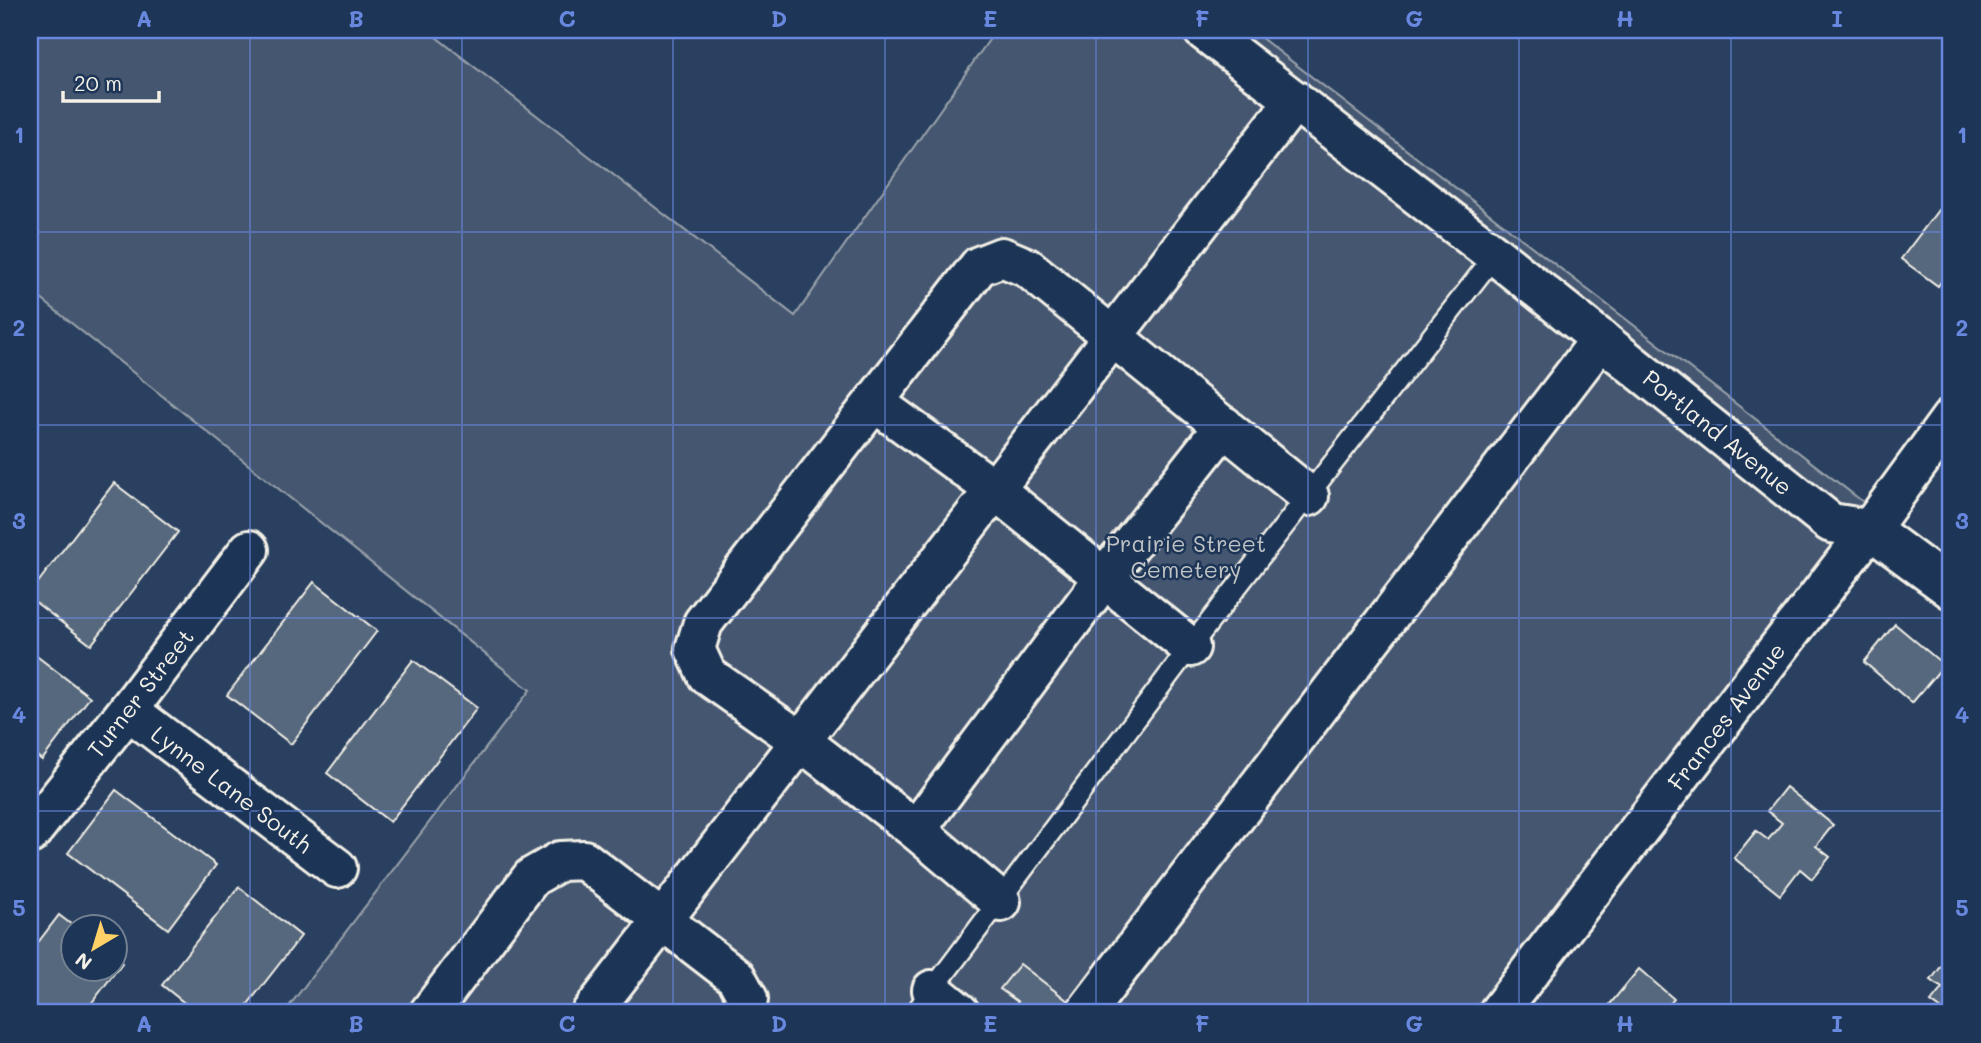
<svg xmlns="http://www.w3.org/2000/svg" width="1981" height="1043" font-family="Mali,sans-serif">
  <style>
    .green { fill: #445771; stroke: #9ca4ac; stroke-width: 2 }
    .building { fill: #56677d; stroke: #f4f1e8; stroke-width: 2 }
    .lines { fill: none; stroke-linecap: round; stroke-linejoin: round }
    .lane-casing { stroke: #f4f1e8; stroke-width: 24 }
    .street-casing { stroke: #f4f1e8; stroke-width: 44 }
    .lane { stroke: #1d3557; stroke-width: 19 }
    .street { stroke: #1d3557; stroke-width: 38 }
    .grid { fill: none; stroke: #6887de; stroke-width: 2; stroke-opacity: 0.55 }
    .labels { text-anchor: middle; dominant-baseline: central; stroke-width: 5; stroke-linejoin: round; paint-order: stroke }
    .street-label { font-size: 23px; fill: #f4f1e8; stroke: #1d3557 }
    .park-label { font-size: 23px; fill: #bfc3c4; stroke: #1d3557 }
    .neatline { fill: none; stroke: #6887de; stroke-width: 2.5 }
    .grid-label { font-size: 23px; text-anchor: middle; font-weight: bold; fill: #6887de }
  </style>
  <rect width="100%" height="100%" fill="#2a4060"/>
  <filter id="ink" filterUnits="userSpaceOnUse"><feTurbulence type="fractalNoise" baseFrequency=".0143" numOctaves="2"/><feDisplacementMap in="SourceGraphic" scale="14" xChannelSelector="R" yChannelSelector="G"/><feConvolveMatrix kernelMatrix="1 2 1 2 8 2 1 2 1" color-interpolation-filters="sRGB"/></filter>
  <g filter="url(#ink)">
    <!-- green -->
    <polygon class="green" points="30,30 427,30 795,316 996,30 1251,30 1867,505 1479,1013 284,1013 530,690 30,290"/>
    <!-- building -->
    <g class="building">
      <polygon points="1951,193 1951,268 1938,286 1901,259"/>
      <polygon points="114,483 178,532 91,645 30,598 30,593"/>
      <polygon points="314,582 377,631 291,744 227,695"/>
      <polygon points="1895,624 1944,665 1912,703 1864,662"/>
      <polygon points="30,651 90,697 42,760 30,751"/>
      <polygon points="413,660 477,708 390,822 327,773"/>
      <polygon points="1786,787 1833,825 1816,846 1830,857 1812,879 1800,869 1780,895 1734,858 1756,831 1768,840 1782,823 1767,811"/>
      <polygon points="116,790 216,865 168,929 68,853"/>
      <polygon points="239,887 301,936 241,1013 197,1013 162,985"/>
      <polygon points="59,915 76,928 74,928 74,970 116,970 116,958 122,963 84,1013 30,1013 30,953"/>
      <polygon points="1949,956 1951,957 1951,1013 1946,1013 1931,1002 1942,988 1931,980"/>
      <polygon points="1020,964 1068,1001 1059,1013 1023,1013 1014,1007 1018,1002 1000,989"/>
      <polygon points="1639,969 1674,999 1662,1013 1621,1013 1610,1004"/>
    </g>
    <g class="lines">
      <!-- lane casing -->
      <g class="lane-casing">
        <polyline id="lane" points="915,1013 1190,647 1495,255"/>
      </g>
      <!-- street casing -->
      <g class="street-casing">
        <g id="street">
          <polyline points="1203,30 1495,255 1831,523 1870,529 1951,589"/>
          <polyline points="874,402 995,490 1190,647"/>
          <polyline points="1224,426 1104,578 916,830 802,742 707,675 695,649 703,623 979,266 1002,257 1028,268 1309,496"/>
          <polyline points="128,710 337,868"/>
          <polyline points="916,830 1001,902"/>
          <polyline points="30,834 128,710 249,550"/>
          <polyline points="932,990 960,1013"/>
          <polyline points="429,1013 532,877 560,861 584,860 736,977 748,999 746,1013"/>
          <polyline points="591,1013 1295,100"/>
          <polyline points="1085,1013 1601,339"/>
          <polyline points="1498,1013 1870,529 1951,418"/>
        </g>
      </g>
      <!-- lane -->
      <use href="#lane" class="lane"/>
      <!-- street -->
      <use href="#street" class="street"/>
    </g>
  </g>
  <!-- grid -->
  <path class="grid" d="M250,30V1013M462,30V1013M673,30V1013M885,30V1013M1096,30V1013M1308,30V1013M1519,30V1013M1731,30V1013M30,232H1951M30,425H1951M30,618H1951M30,811H1951"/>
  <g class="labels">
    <!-- street labels -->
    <g class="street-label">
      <text transform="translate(1718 432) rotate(39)">Portland Avenue</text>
      <text transform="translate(140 693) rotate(-52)">Turner Street</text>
      <text transform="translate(1726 716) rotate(-53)">Frances Avenue</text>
      <text transform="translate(232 789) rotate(37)">Lynne Lane South</text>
    </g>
    <!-- park labels -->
    <g class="park-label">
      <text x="1186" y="543">Prairie Street<tspan x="1186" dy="26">Cemetery</tspan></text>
    </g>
  </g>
  <!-- margin -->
  <rect width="1981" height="1043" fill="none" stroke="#1d3557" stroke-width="77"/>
  <!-- north arrow -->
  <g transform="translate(94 948) rotate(218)"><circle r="33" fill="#1d3557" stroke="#738091" stroke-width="2"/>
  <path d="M0-5L12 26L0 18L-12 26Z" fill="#ffd166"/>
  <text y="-10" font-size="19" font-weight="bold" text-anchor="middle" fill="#f4f1e8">N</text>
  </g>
  <!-- scale -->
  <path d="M63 91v10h96v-10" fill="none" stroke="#f4f1e8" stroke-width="3.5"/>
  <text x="74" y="91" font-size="21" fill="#f4f1e8" stroke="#1d3557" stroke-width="5" paint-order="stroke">20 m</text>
  <rect x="38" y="38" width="1904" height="966" class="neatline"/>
  <g class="grid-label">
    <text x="144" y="27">A</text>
    <text x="356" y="27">B</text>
    <text x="567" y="27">C</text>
    <text x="779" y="27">D</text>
    <text x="990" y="27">E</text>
    <text x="1202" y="27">F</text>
    <text x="1414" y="27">G</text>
    <text x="1625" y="27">H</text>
    <text x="1837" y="27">I</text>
    <text x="19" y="143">1</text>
    <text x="1962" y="143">1</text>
    <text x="19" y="336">2</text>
    <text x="1962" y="336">2</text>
    <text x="19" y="529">3</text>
    <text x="1962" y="529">3</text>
    <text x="19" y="723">4</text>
    <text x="1962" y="723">4</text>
    <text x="19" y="916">5</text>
    <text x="1962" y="916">5</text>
    <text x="144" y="1032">A</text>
    <text x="356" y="1032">B</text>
    <text x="567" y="1032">C</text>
    <text x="779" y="1032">D</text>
    <text x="990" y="1032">E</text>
    <text x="1202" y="1032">F</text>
    <text x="1414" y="1032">G</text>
    <text x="1625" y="1032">H</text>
    <text x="1837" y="1032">I</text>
  </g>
</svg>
